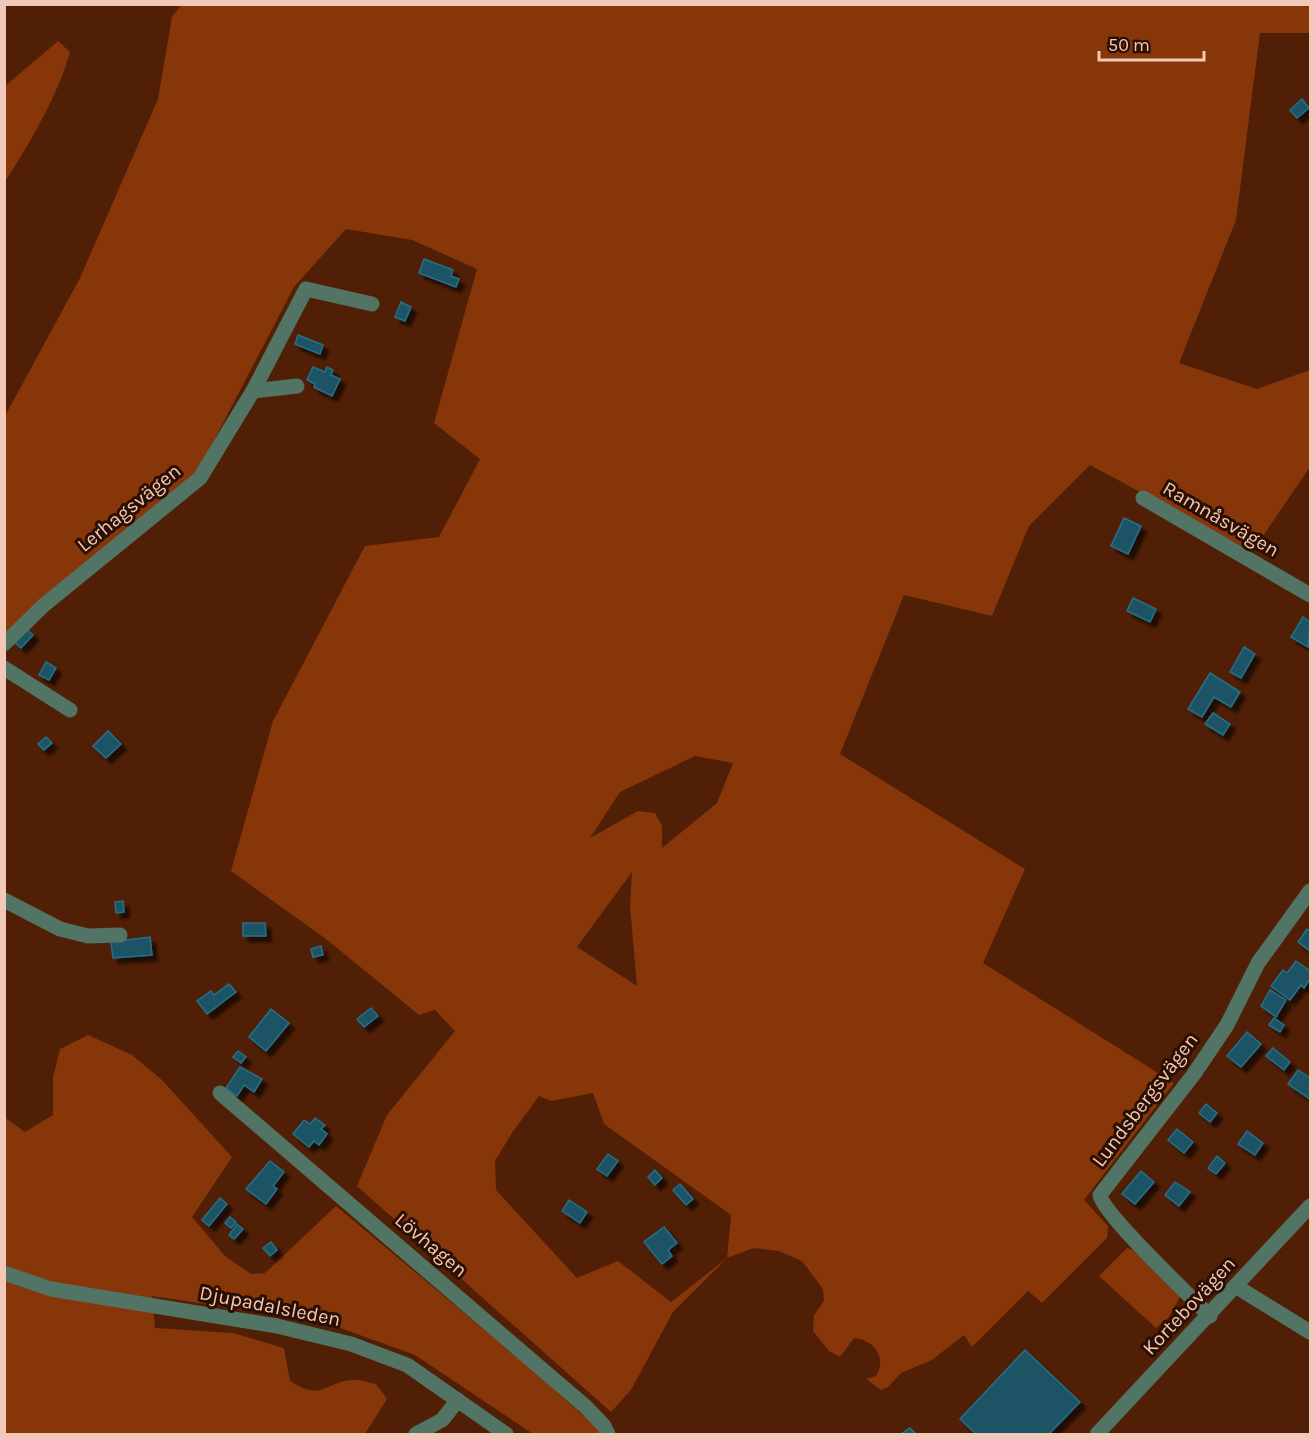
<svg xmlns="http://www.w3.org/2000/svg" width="1315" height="1439" font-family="Karla,sans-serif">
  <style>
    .green { fill: #863609; fill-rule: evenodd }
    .building { fill: #1e5365; stroke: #23718b; stroke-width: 1.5; filter: url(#shadow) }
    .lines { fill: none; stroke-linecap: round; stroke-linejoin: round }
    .minor { stroke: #517464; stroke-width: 15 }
    .labels { text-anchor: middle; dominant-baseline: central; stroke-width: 6; stroke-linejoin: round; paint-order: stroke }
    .street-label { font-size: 20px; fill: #f2c9b8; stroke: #2b0f03 }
  </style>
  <defs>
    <filter id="shadow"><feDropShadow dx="5.5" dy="5.5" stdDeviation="1.5" flood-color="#0009"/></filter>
  </defs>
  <rect width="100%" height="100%" fill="#511f05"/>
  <!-- green -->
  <g class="green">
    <path d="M181,5H1310V33H1260L1236,220L1179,363L1257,389L1310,370V467L1252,552L1090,465L1029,526L992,616L904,595L840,754L1025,869L983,963L1174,1083L1084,1200L1108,1226L1107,1238L1042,1303L1028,1291L972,1347L964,1335L932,1360L901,1373L888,1387L881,1390L866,1379L876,1376C887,1358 875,1340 854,1338L840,1357L829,1351L813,1331L814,1315L824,1301L823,1289L802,1261L779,1251L754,1248L727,1258L673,1312L631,1390L611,1412L357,1186L387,1115L455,1031L435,1010L419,1015L326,939L231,871L273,721L365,546L439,537L480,459L434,423L477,269L412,240L346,229L294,287L197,473L5,638V416L80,278L158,99L172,17ZM695,756L733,763L717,803L662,848V826L655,813L638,811L590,838L620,792ZM632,872L630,906L637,986L577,947ZM593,1093L604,1124L731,1215L727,1258L671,1302L618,1261L577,1278L496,1190L495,1161L512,1133L539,1096L551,1101Z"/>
    <path d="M58,41L70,52C57,98 30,142 5,182V86Z"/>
    <path d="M88,1035L132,1055L162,1080L232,1157L192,1217L225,1256L251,1274L265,1273L336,1206L529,1367L604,1434H533L415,1355L321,1321L152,1296L155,1328L233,1333L284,1348L290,1381C324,1402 323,1382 353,1380C360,1379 369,1383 376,1384L387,1399L365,1434H5L4,1117L25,1132L53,1115V1077L60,1049Z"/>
    <polygon points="1127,1248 1133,1250 1181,1295 1169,1317 1156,1328 1099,1276"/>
  </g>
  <!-- building -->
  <g class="building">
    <polygon points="1302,99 1309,108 1297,118 1290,110"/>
    <polygon points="424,259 453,270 451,276 459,279 456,287 419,273"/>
    <polygon points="401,302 411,307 405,321 395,317"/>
    <polygon points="298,335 323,345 320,354 295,344"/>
    <polygon points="313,367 325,372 327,367 333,370 331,375 340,379 332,396 314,387 315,384 307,380"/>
    <polygon points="1124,518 1141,526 1128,554 1111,546"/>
    <polygon points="1133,598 1156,609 1150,622 1127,611"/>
    <polygon points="1303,617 1310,622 1308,647 1291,637"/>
    <polygon points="26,629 33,635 21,648 14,642"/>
    <polygon points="1244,647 1255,654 1241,678 1230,672"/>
    <polygon points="46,662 56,668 49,680 39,675"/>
    <polygon points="1210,673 1240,692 1231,707 1214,697 1202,717 1188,709"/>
    <polygon points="1213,713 1230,724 1223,735 1205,724"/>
    <polygon points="108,731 121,744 106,758 93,746"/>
    <polygon points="46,737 52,743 44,750 38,744"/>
    <polygon points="123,901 124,912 116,913 115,902"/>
    <polygon points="243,923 265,923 266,936 243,936"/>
    <polygon points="1307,929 1310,931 1310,951 1298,942"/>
    <polygon points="150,937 152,955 113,958 111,942"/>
    <polygon points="321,946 323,955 313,957 311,949"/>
    <polygon points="1296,961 1310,971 1310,979 1304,988 1301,985 1290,1000 1271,986 1283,970 1287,973"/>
    <polygon points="229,984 236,992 207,1014 197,1001 211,991 214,995"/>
    <polygon points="1270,990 1286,1000 1276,1017 1261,1006"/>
    <polygon points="371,1008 378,1016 364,1027 357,1019"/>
    <polygon points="271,1009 289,1023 266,1051 249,1037"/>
    <polygon points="1274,1018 1284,1025 1280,1032 1269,1025"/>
    <polygon points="1247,1032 1261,1044 1241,1067 1227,1056"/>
    <polygon points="1273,1048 1290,1062 1284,1070 1266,1056"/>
    <polygon points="238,1051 246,1057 241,1063 233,1057"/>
    <polygon points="240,1067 262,1079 254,1092 244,1085 237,1096 226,1088"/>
    <polygon points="1298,1070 1310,1078 1310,1099 1288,1084"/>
    <polygon points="1206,1104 1217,1113 1210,1122 1199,1113"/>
    <polygon points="315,1118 325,1125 321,1129 327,1134 319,1145 314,1141 309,1147 293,1134 304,1120 310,1124"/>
    <polygon points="1177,1129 1193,1142 1184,1153 1168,1140"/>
    <polygon points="1247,1131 1263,1143 1255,1155 1238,1144"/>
    <polygon points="608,1154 618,1161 607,1176 597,1169"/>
    <polygon points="1217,1156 1225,1163 1216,1174 1208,1168"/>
    <polygon points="270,1161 284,1172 273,1186 277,1189 266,1204 246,1189"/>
    <polygon points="655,1170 662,1178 655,1185 648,1177"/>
    <polygon points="1141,1171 1154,1182 1135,1204 1122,1194"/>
    <polygon points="1175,1182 1190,1192 1179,1206 1165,1195"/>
    <polygon points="680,1184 693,1199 686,1205 673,1190"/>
    <polygon points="220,1198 227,1204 209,1226 202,1220"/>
    <polygon points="569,1200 587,1212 580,1223 562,1211"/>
    <polygon points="230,1217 236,1222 231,1228 225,1223"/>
    <polygon points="237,1224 243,1229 234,1239 229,1235"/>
    <polygon points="664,1227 677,1243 668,1250 672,1256 662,1264 644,1242"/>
    <polygon points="271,1242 277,1250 270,1256 263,1248"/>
    <polygon points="1025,1350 1080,1402 1049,1434 976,1434 960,1419"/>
    <polygon points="910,1428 916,1434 901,1434"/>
  </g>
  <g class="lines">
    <!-- minor -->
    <g class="minor">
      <polyline points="253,391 297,386"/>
      <polyline points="1143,498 1310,595"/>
      <polyline points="4,644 44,605 200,478 253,391 306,289 372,304"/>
      <polyline points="4,668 70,710"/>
      <polyline points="4,900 60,929 88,936 120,935"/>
      <polyline points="220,1093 586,1407 604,1426 608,1434"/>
      <polyline points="4,1273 51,1289 277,1326 351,1344 407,1365 506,1434"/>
      <polyline points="1237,1287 1310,1332"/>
      <path d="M1210,1316C1190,1296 1103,1214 1100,1195L1194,1074L1227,1025L1258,963L1310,891"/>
      <polyline points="416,1434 442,1420 458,1400"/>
      <polyline points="1097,1434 1310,1206"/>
    </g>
  </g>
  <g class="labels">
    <!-- street labels -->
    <g class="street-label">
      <text transform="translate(129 508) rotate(-39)">Lerhagsvägen</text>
      <text transform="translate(1221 519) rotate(30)">Ramnåsvägen</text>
      <text transform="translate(1145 1100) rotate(-53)">Lundsbergsvägen</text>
      <text transform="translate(431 1245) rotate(40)">Lövhagen</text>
      <text transform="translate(270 1306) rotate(11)">Djupadalsleden</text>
      <text transform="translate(1189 1306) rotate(-47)">Kortebovägen</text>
    </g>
  </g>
  <!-- border -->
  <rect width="1315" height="1439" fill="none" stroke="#f2c9b8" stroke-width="12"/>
  <!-- scale -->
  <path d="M1099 51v9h105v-9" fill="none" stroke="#f2c9b8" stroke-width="3"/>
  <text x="1108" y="51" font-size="18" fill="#f2c9b8" stroke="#2b0f03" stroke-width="4.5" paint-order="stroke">50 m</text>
</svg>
